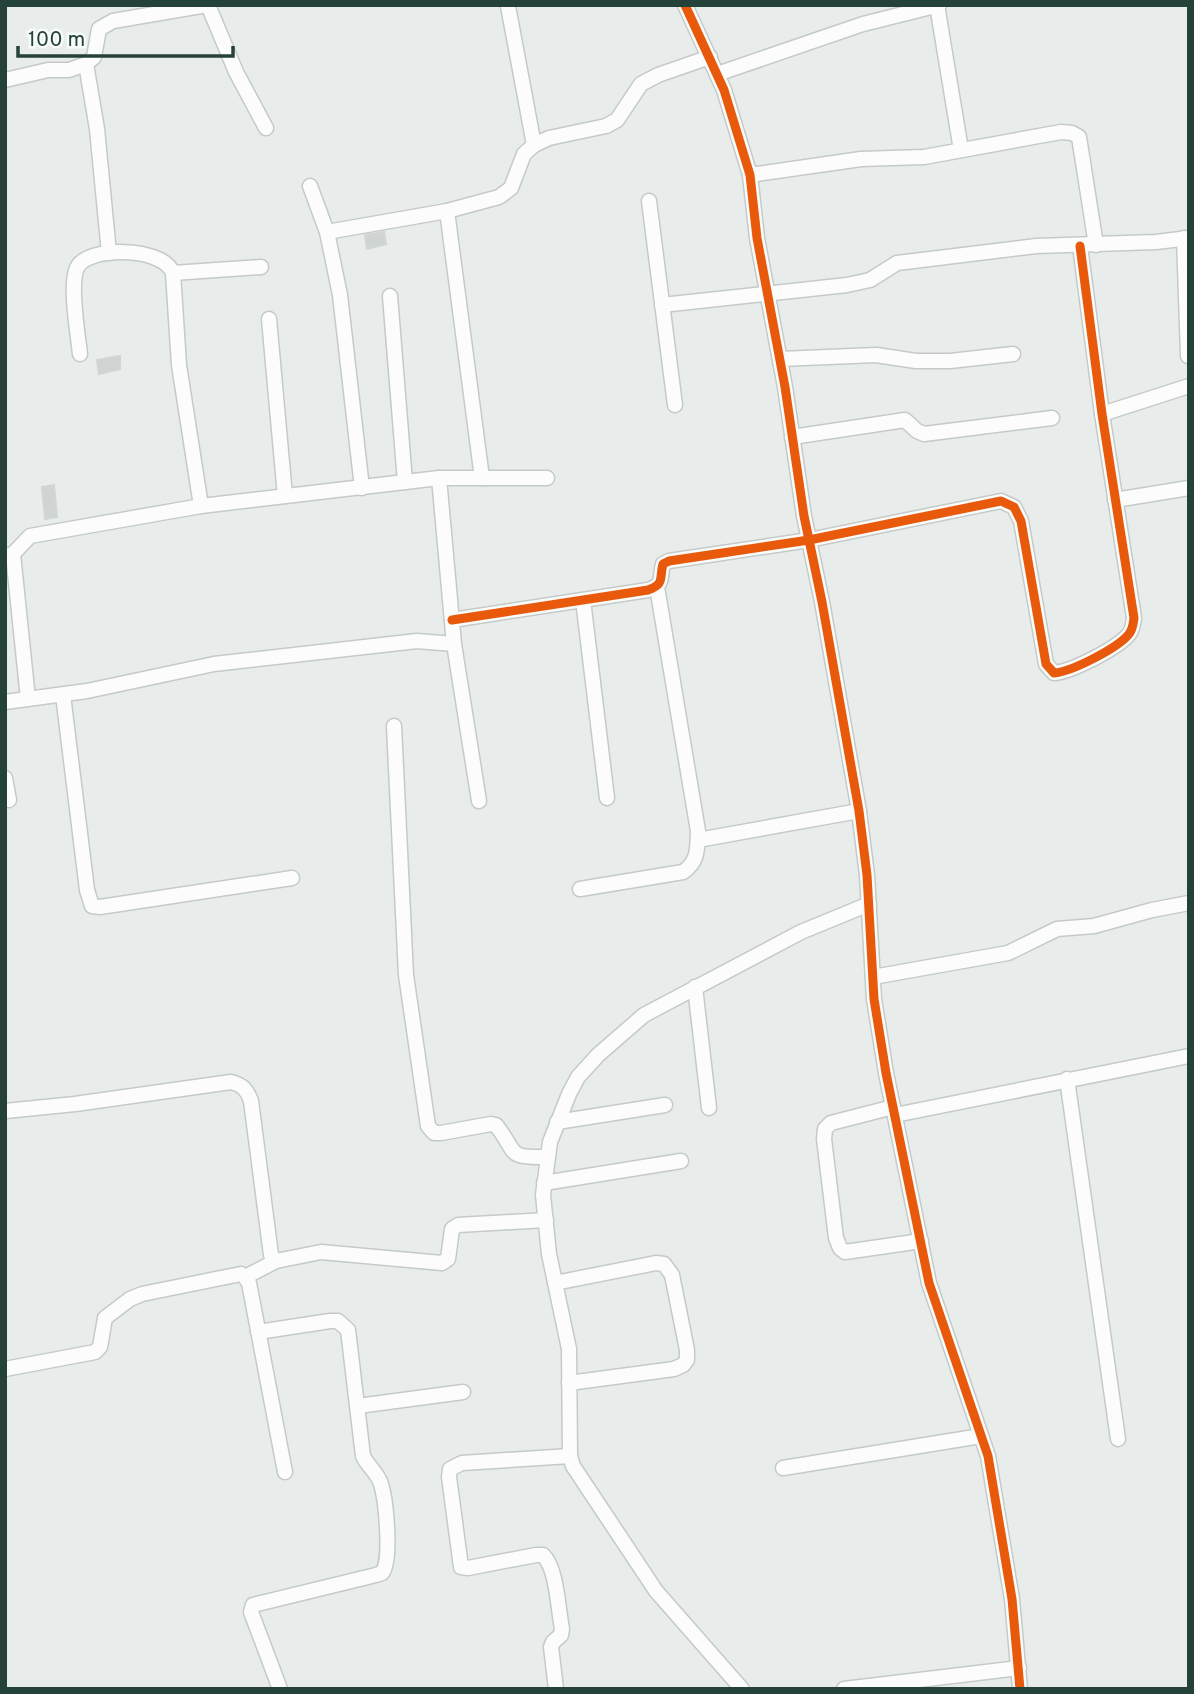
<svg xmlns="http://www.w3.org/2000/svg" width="1194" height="1694" font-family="Overpass,sans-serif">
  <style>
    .building { fill: #cfd4d2; stroke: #d1d6d4; stroke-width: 2 }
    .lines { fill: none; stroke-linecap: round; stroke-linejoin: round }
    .street-casing { stroke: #c5cac8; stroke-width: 17 }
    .street { stroke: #fcfcfc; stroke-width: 14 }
    .cycleway-casing { stroke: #f7fbf9; stroke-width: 13 }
    .cycleway { stroke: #e8590c; stroke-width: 9 }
  </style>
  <rect width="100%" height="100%" fill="#e8edeb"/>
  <!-- building -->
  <g class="building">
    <polygon points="384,232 386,244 367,249 365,235"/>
    <polygon points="120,356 120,369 99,374 97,360"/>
    <polygon points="54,485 57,517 45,519 42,487"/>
  </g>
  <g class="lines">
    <!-- street casing -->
    <g class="street-casing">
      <g id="street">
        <polyline points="208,5 236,72 266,128"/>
        <polyline points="685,5 724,90 750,175 757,238 785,387 804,516 822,602 859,811 867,875 874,999 886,1073 929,1283 988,1456 1012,1599 1020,1689"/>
        <polyline points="937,5 961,150"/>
        <polyline points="508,6 534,145"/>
        <polyline points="86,64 97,129 109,253"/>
        <polyline points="717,74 863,24 939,5"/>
        <polyline points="5,80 48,70 69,70 86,64 94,57 99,29 113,21 207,5"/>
        <polyline points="750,175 861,159 924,157 1061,132 1072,133 1079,137 1096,245"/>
        <polyline points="310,186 327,232 340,295 362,488"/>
        <polyline points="649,201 675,405"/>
        <polyline points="447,211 482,478"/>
        <polyline points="327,232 447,211 499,197 511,188 524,154 534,145 549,138 606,126 617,120 641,84 658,75 710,57"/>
        <polyline points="1184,238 1188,356"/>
        <polyline points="173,273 261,267"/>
        <polyline points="390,296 405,482"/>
        <polyline points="662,305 847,285 870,280 897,263 1036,246 1156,242 1189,238"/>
        <polyline points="269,319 285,496"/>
        <path d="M80,354C78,335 69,284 77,268C86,246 163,246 173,273L179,365L201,506"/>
        <polyline points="780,359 876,355 916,361 950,361 1013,354"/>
        <polyline points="1102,414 1189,386"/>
        <polyline points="792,437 905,420 917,431 924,434 1052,418"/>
        <polyline points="439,478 454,644 479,801"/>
        <polyline points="1115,500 1189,488"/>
        <polyline points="13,554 28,699"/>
        <polyline points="5,556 13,554 30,536 201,506 439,478 547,478"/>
        <polyline points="583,600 607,798"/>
        <path d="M452,620L648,590C665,584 659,579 663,564L669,561L809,540L1001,501L1014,507L1021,521L1046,664L1054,673C1071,672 1118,648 1129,634C1133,629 1133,624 1134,618L1102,414L1080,246"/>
        <polyline points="63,695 87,890 92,906 100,907 292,878"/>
        <polyline points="5,702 87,691 214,664 417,641 454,644"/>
        <path d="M394,726L406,975L428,1126L434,1133H441L491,1124L496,1125C518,1153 505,1158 547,1157"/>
        <polyline points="5,778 9,800"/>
        <polyline points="698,840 859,811"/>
        <path d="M580,889L683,872C699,861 697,848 698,831L657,587"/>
        <polyline points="873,977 1008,953 1057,929 1094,926 1152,910 1189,903"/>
        <polyline points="695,987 709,1108"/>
        <polyline points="1067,1079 1118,1439"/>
        <polyline points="893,1107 831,1123 825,1129 824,1139 836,1238 840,1248 845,1252 921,1241"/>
        <path d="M5,1111L75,1104L231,1082C243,1085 247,1090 251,1101L271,1255L276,1261L321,1252L442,1263L448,1259L452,1229L458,1225L546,1220"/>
        <polyline points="895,1115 1189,1056"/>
        <polyline points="557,1122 665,1105"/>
        <polyline points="544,1183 681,1161"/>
        <polyline points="245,1277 276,1261"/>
        <polyline points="555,1283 656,1263 664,1264 672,1275 687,1350 687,1360 683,1365 674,1369 569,1383"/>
        <path d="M258,1332L330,1321H338L348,1330L363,1456C368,1467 378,1473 381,1484C386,1500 392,1561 382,1573L376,1575L253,1605L251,1612L280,1689"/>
        <polyline points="5,1369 95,1352 100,1347 105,1318 130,1299 142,1294 241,1274 245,1277 249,1283 285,1472"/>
        <polyline points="358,1406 463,1392"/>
        <polyline points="783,1468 981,1436"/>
        <path d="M556,1689L551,1647L553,1642L561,1635L562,1629C558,1609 557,1568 543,1555H536L468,1568L461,1567L449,1477L450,1469L462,1463L570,1456"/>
        <polyline points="742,1689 656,1591 573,1466 570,1456 569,1349 549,1254 543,1195 550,1142 569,1094 578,1077 598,1055 644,1015 801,932 869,904"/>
        <polyline points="844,1689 1019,1668"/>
      </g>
    </g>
    <!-- street -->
    <use href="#street" class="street"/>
    <!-- cycleway casing -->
    <g class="cycleway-casing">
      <g id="cycleway">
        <polyline points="685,5 724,90 750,175 757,238 785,387 804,516 822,602 859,811 867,875 874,999 886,1073 929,1283 988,1456 1012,1599 1020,1689"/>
        <path d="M452,620L648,590C665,584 659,579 663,564L669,561L809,540L1001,501L1014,507L1021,521L1046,664L1054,673C1071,672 1118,648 1129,634C1133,629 1133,624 1134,618L1102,414L1080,246"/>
      </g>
    </g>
    <!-- cycleway -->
    <use href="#cycleway" class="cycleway"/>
  </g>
  <!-- border -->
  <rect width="1194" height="1694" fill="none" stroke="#24423a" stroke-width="14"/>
  <!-- scale -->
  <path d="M18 46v10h215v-10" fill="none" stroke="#24423a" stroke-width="3.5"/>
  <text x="28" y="46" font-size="21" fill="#24423a" stroke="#f7fbf9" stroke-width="5" paint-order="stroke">100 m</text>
</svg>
